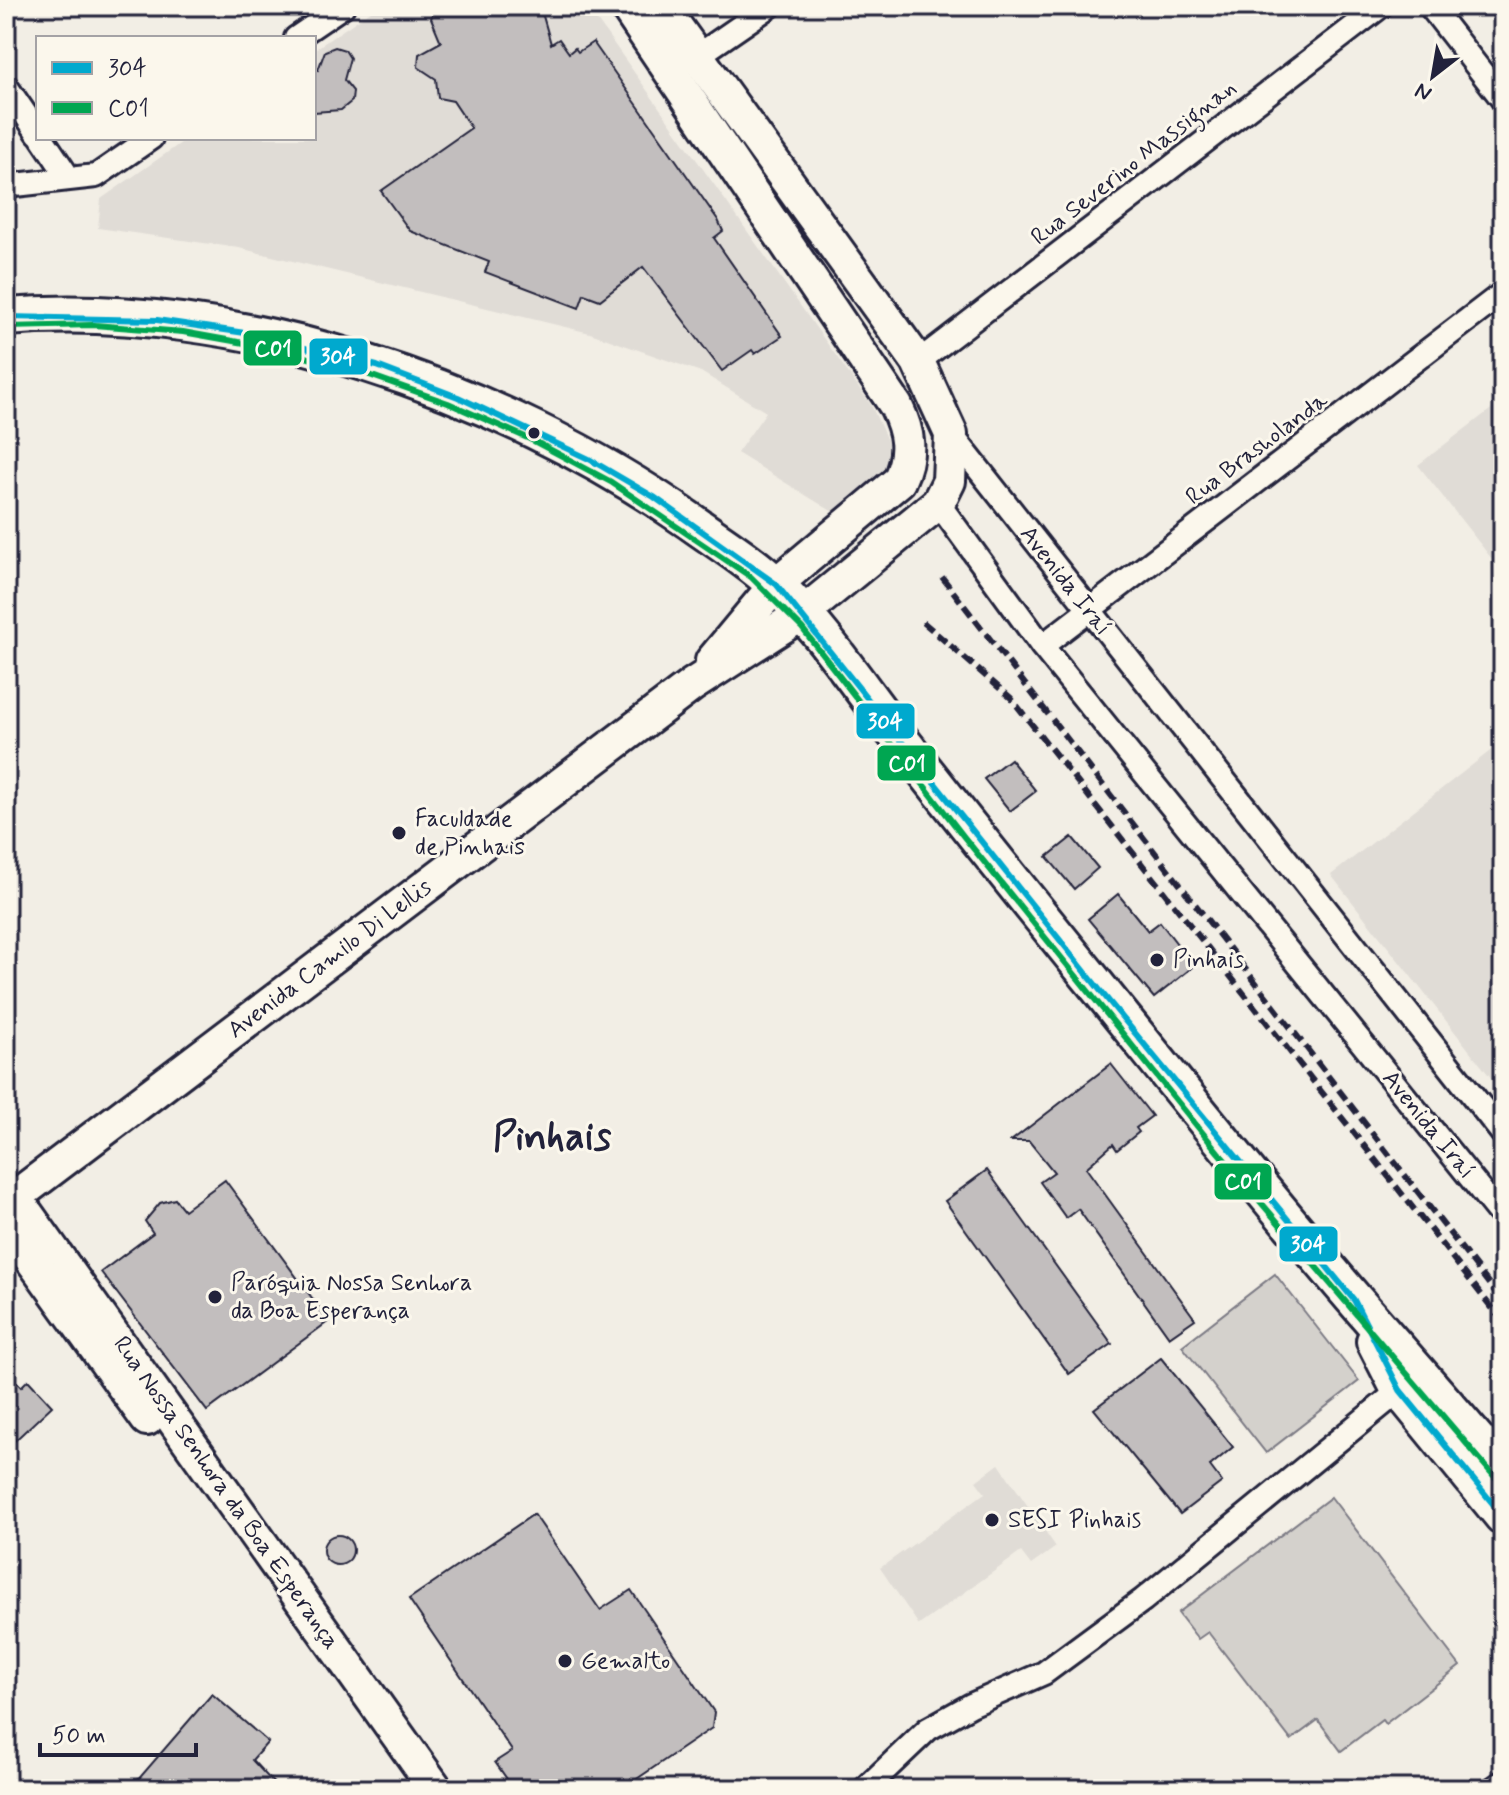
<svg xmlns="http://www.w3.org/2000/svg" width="1509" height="1795" font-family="Mynerve,sans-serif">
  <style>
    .built { fill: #e0dcd6 }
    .green { fill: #d4d1cc; stroke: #7b7a84; stroke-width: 2 }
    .building { fill: #c2bebe; stroke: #22223b; stroke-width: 2 }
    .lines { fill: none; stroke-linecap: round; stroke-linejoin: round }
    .street-casing { stroke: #22223b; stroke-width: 28 }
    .secondary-casing { stroke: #22223b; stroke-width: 38 }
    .primary-casing { stroke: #22223b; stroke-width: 42 }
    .street { stroke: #fbf7ec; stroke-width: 22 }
    .secondary { stroke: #fbf7ec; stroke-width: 32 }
    .primary { stroke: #fbf7ec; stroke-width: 36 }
    .rail { stroke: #22223b; stroke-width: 6; stroke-dasharray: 12 6; stroke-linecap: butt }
    .bus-1-casing { stroke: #fbf7ec; stroke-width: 12 }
    .bus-2-casing { stroke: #fbf7ec; stroke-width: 12 }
    .bus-1 { stroke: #00a9ce; stroke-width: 6 }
    .bus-2 { stroke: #00a651; stroke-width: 6 }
    .bus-dot { fill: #22223b; stroke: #fbf7ec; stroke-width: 3 }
    .labels { text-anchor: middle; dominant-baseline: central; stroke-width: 6; stroke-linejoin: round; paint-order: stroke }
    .street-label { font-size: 24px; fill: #22223b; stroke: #fbf7ec }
    .poi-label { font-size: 24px; fill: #22223b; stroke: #fbf7ec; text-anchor: start }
    .town-label { font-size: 40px; font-weight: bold; fill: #22223b; stroke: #fbf7ec }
    .line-badge { stroke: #fbf7ec; stroke-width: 3 }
    .badge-label { font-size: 22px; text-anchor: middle; font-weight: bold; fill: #fff }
  </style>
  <rect width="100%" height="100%" fill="#f2eee5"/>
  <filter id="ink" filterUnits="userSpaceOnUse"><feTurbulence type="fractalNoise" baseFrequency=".0125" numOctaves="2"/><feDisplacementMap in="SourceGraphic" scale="16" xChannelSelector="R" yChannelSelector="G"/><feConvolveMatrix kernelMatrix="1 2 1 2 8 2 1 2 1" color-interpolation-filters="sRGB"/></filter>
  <g filter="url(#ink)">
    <!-- built -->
    <g class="built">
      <polygon points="378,6 587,6 871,405 890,447 889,470 838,515 737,453 766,412 701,372 590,333 239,248 98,228 101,199 188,138 314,138 314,50"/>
      <polygon points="1503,400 1503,573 1418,465"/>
      <polygon points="1503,741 1503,1093 1331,875"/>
      <polygon points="999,1464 1056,1547 1031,1565 1021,1552 919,1625 880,1568 985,1493 976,1481"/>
    </g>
    <!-- green -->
    <g class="green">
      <polygon points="1275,1274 1359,1381 1266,1453 1182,1346"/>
      <polygon points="1331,1497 1460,1666 1385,1724 1382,1720 1341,1751 1318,1720 1291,1740 1208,1632 1198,1639 1178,1613"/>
    </g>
    <!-- building -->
    <g class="building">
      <polygon points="437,6 527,6 543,16 551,44 559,39 569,53 575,48 578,52 593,42 718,220 723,231 714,238 782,336 755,354 752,350 722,371 643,267 600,300 584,294 579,308 485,272 489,262 410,231 381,191 471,128 453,101 438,98 436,79 418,67 419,54 441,42 431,18"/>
      <polygon points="335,47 345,50 350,58 344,80 353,91 352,101 341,110 314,112 314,69 318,70 325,51"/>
      <polygon points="1010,759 1036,791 1010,811 984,779"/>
      <polygon points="1072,837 1098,868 1074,889 1047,857"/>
      <polygon points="1118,894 1148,931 1160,922 1194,966 1154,998 1088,919"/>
      <polygon points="1111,1064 1152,1116 1136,1128 1139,1132 1117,1150 1113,1144 1086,1168 1195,1319 1169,1337 1078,1209 1066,1218 1040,1182 1054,1172 1029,1141 1011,1141"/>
      <polygon points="987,1170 1112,1344 1069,1374 945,1201"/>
      <polygon points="225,1180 329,1321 207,1411 101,1272 153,1233 145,1221 160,1203 175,1199 184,1210"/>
      <polygon points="1161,1358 1233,1447 1210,1466 1222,1482 1180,1514 1094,1409"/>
      <polygon points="6,1371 21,1387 28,1380 52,1406 6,1449"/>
      <polygon points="534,1514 600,1610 631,1590 714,1712 712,1728 622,1789 514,1789 495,1762 512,1751 409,1599"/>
      <circle cx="338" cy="1550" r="15"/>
      <polygon points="212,1694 268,1742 252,1760 279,1789 130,1789"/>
    </g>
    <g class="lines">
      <!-- street casing -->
      <g class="street-casing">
        <g id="street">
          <polyline points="1430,6 1503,100"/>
          <polyline points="296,38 343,6"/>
          <polyline points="696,57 770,6"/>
          <polyline points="6,86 38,133"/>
          <polyline points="42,138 69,178"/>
          <polyline points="6,186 96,176 151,138"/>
          <polyline points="918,362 1381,6"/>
          <polyline points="951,434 1503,1134"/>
          <polyline points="938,503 1042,646 1503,1218"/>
          <polyline points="1042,646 1503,293"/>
          <polyline points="865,1789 928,1729 971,1705 1044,1673 1143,1600 1400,1390"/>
          <polyline points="1493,1789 1503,1782"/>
        </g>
      </g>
      <!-- secondary casing -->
      <g class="secondary-casing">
        <g id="secondary">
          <path d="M626,6L896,406C909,433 912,453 899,481L776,584L712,661"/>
          <polyline points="15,1197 436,1789"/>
          <polyline points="6,1204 692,685 802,614 938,503 949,481 951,434 918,362 661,6"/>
          <polyline points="6,1224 147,1419"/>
        </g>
      </g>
      <!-- primary casing -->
      <g class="primary-casing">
        <g id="primary">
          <path d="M6,317C238,298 501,389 690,521C719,542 752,562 778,587C822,630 858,685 896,734C963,820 1032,906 1101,991C1184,1094 1267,1198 1353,1298C1403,1356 1454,1412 1503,1471"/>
          <polyline points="1375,1341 1400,1390 1503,1516"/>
        </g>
      </g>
      <!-- street -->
      <use href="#street" class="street"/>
      <!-- secondary -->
      <use href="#secondary" class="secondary"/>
      <!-- primary -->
      <use href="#primary" class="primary"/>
      <!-- rail -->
      <g class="rail">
        <polyline points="942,577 1503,1302"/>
        <polyline points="923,622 1011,698 1503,1322"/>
      </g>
      <!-- bus-1 casing -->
      <g class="bus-1-casing">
        <polyline id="bus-1" points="6,317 157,320 245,333 377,366 458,397 589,459 654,497 776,584 1103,994 1354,1300 1400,1390 1503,1516"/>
      </g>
      <!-- bus-2 casing -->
      <g class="bus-2-casing">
        <polyline id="bus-2" points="6,327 94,325 183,332 272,348 361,372 448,403 532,440 611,482 751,577 802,628 964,837 1218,1152 1495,1477"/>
      </g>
      <!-- bus-1 -->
      <use href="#bus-1" class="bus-1"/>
      <!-- bus-2 -->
      <use href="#bus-2" class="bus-2"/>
    </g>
  </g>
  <!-- markers -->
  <g class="bus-dot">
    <circle cx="534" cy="433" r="7"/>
    <circle cx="399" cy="833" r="8"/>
    <circle cx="1157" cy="960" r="8"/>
    <circle cx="215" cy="1297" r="8"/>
    <circle cx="992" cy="1520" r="8"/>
    <circle cx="565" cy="1661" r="8"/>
  </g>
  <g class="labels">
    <!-- street labels -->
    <g class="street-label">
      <text transform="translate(1134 163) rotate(-38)">Rua Severino Massignan</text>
      <text transform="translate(1257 449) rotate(-37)">Rua Brasholanda</text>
      <text transform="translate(1065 581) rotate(52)">Avenida Iraí</text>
      <text transform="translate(330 959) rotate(-37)">Avenida Camilo Di Lellis</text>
      <text transform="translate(1428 1125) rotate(51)">Avenida Iraí</text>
      <text transform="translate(226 1493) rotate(55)">Rua Nossa Senhora da Boa Esperança</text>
    </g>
    <!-- poi labels -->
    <g class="poi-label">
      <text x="415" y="819">Faculdade<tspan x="415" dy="28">de Pinhais</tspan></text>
      <text x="1173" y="960">Pinhais</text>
      <text x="231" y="1283">Paróquia Nossa Senhora<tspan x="231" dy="28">da Boa Esperança</tspan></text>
      <text x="1008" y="1520">SESI Pinhais</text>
      <text x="581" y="1661">Gemalto</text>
    </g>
    <!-- town labels -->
    <g class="town-label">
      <text x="552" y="1138">Pinhais</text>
    </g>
  </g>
  <g class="line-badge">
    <rect x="242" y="329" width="61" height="38" rx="8" fill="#00a651"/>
    <rect x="308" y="337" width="61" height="39" rx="8" fill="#00a9ce"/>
    <rect x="855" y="702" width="61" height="38" rx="8" fill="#00a9ce"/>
    <rect x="876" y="744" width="61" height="38" rx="8" fill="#00a651"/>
    <rect x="1213" y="1162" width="60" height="39" rx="8" fill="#00a651"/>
    <rect x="1278" y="1225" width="61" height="38" rx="8" fill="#00a9ce"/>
  </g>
  <g class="badge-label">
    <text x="273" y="356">C01</text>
    <text x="338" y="364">304</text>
    <text x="885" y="729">304</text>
    <text x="907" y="771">C01</text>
    <text x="1243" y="1189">C01</text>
    <text x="1308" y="1252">304</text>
  </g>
  <!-- margin -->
  <rect width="1509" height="1795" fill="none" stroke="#fbf7ec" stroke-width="32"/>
  <rect x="16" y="16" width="1477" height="1763" fill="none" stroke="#22223b" stroke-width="3" filter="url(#ink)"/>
  <!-- legend -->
  <rect x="36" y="36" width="280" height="104" fill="#fbf7ec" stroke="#a4a2a5" stroke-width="2"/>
  <rect x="52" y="62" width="40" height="12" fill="#00a9ce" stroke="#a4a2a5" stroke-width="2"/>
  <text x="108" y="76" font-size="24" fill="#22223b">304</text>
  <rect x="52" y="102" width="40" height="12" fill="#00a651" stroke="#a4a2a5" stroke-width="2"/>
  <text x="108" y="116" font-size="24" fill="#22223b">C01</text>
  <!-- north arrow -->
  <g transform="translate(1433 76) rotate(211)" stroke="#fbf7ec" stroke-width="6" paint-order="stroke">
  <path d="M0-6L14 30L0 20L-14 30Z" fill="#22223b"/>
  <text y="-12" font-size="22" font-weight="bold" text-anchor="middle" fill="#22223b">N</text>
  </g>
  <!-- scale -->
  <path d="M40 1743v12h156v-12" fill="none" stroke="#22223b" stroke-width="4"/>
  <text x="52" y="1743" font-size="24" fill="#22223b" stroke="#fbf7ec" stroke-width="6" paint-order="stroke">50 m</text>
</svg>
